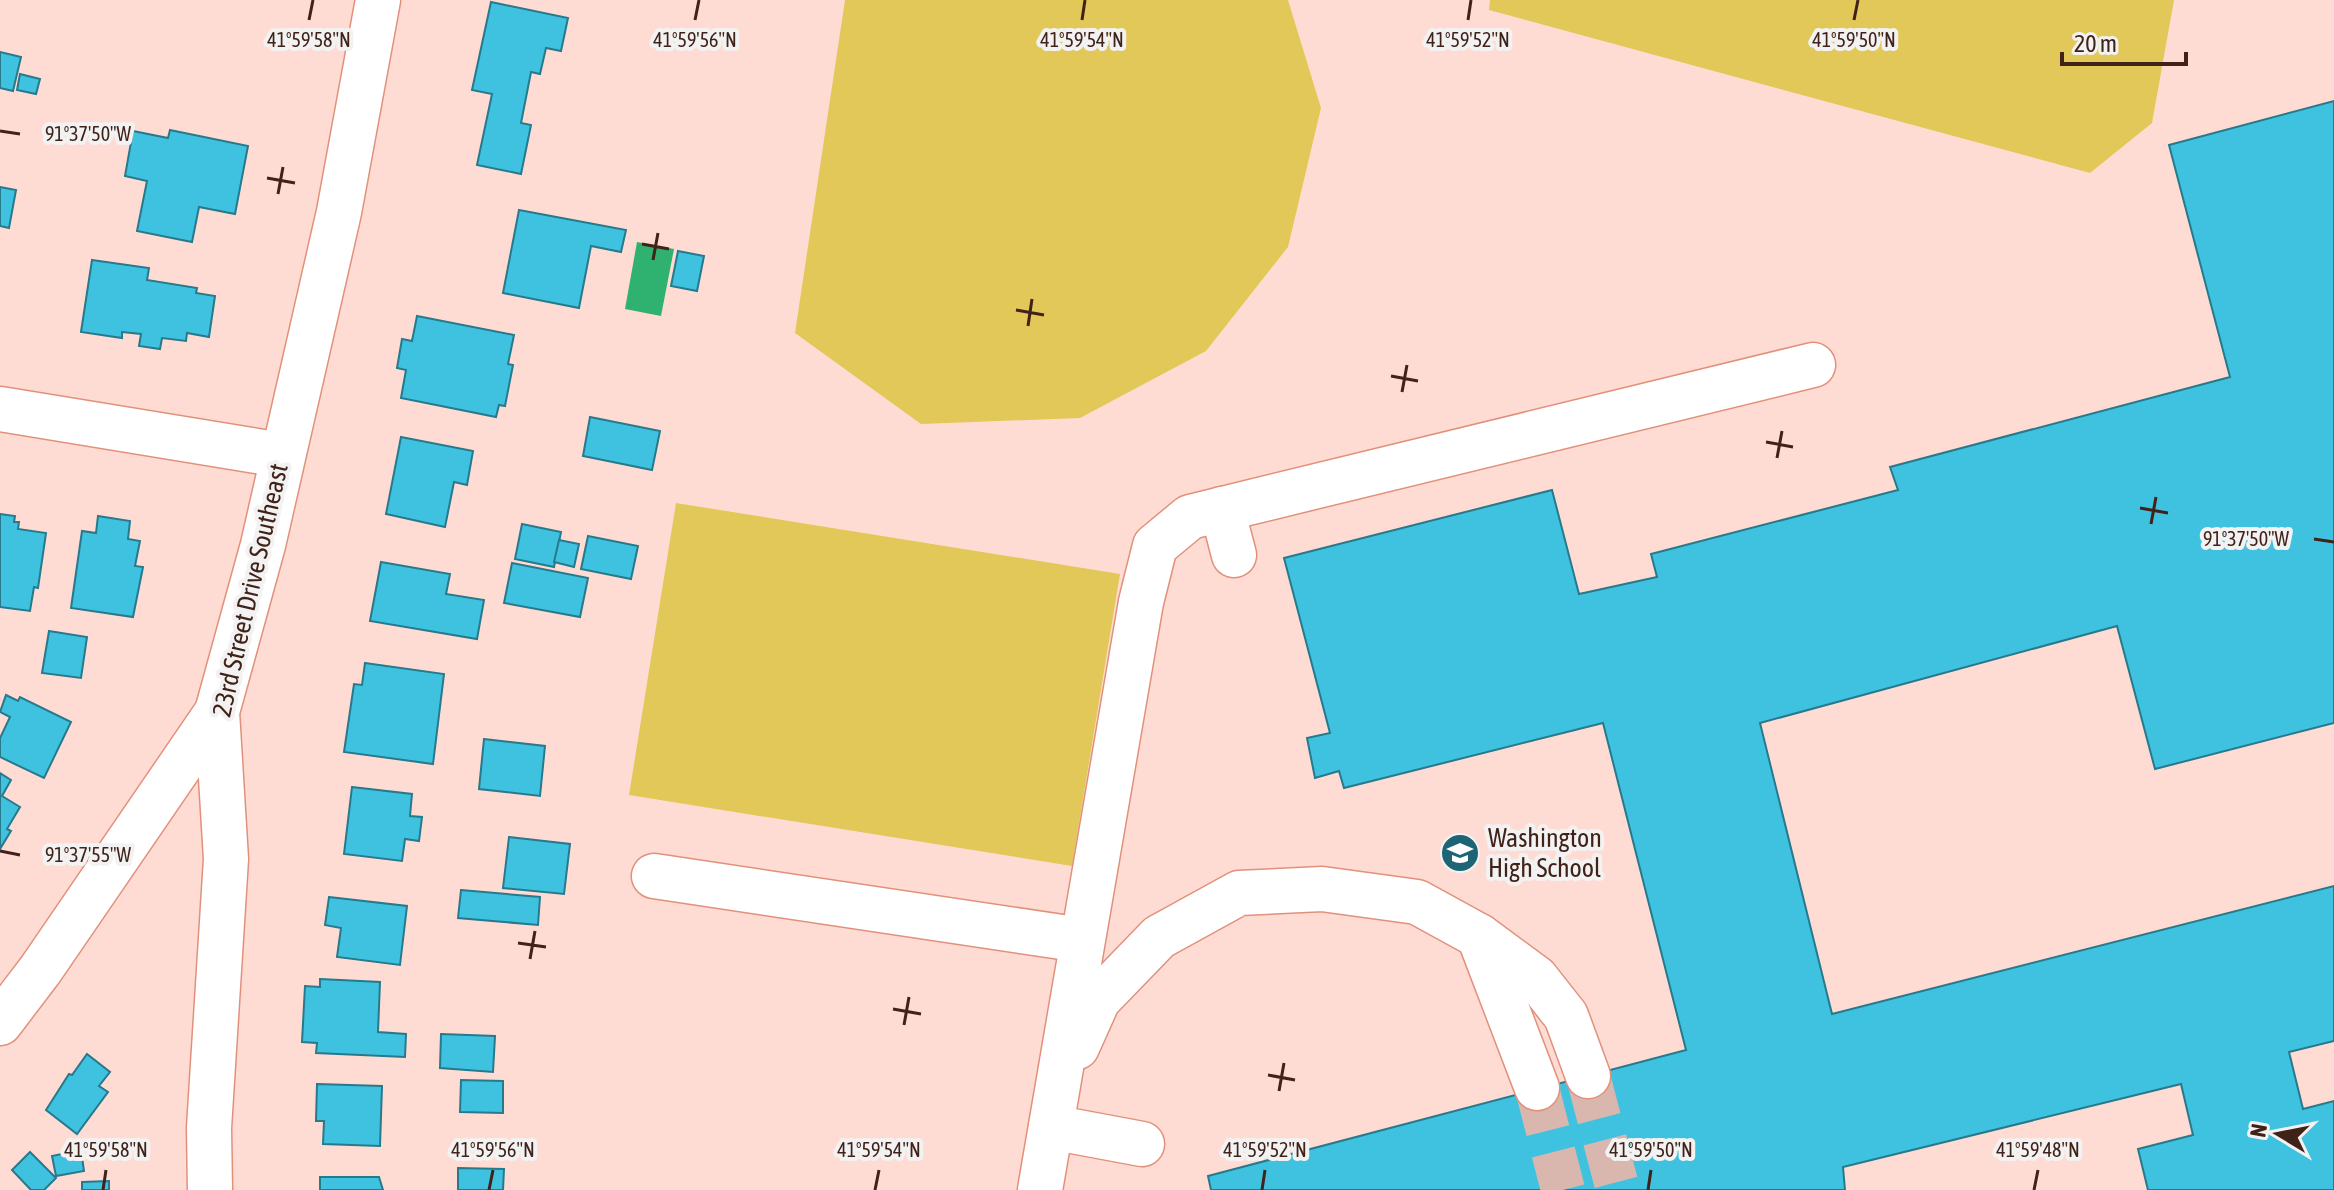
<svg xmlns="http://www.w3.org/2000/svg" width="2334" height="1190" font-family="'Asap Condensed',sans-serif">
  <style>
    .green { fill: #e2c858 }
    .water { fill: #2fb270 }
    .building { fill: #3fc2e0; stroke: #27798c; stroke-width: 2 }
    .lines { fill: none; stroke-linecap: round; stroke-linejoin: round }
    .minor-tunnel { stroke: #d9b7ae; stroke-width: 44; stroke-dasharray: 44 22; stroke-linecap: butt }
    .minor-casing { stroke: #e1917b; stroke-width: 47 }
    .minor { stroke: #fff; stroke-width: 44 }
    .ticks { fill: none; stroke: #412219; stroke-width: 3 }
    .labels { text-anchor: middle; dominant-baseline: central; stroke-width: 8; stroke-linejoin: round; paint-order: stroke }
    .street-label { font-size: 26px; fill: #412219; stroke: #f2f2f2 }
    .poi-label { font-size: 26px; fill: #412219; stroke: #f2f2f2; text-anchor: start }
    .ticks-label { font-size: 20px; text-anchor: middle; fill: #412219; stroke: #f2f2f2; stroke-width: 8; stroke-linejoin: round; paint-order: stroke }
  </style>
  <rect width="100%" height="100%" fill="#ffdcd3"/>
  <!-- green -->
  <g class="green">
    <polygon points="845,0 1288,0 1321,108 1288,247 1206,351 1080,418 921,424 795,333"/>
    <polygon points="1490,0 2174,0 2152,123 2090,173 1489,10"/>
    <polygon points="676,503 1120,574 1072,866 629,795"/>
  </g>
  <!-- water -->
  <polygon class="water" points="637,242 674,249 661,316 625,309"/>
  <!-- building -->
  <g class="building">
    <polygon points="491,2 568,18 561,51 546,48 540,74 531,72 521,123 531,125 521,174 477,165 492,94 472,90"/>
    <polygon points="0,52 21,57 13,91 0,88"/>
    <polygon points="20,74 40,79 36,94 17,90"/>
    <polygon points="2334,101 2334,723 2155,769 2117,626 1760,723 1832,1014 2334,886 2334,1041 2289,1052 2303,1109 2334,1101 2334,1190 2148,1190 2138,1149 2193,1135 2181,1084 1843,1167 1845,1190 1211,1190 1208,1176 1686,1050 1603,723 1344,788 1339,771 1315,778 1307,738 1330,733 1284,558 1552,490 1579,594 1657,577 1651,554 1898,490 1890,467 2230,377 2169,145"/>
    <polygon points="170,130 248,146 235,214 199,207 192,242 137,231 147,181 125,176 133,131 168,138"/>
    <polygon points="0,187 16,190 9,228 0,226"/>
    <polygon points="519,210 626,230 621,252 591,246 579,308 503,293"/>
    <polygon points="678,251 704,256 697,291 671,286"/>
    <polygon points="92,260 149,268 147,280 197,288 196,293 215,296 209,337 187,333 186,341 162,338 160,349 139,346 141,334 122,332 122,338 81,332"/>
    <polygon points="417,316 514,335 508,364 513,365 505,406 499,405 496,417 401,398 406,370 397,368 402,339 412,341"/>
    <polygon points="590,417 660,431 652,470 583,456"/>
    <polygon points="401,437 473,451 467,485 454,482 445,527 386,514"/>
    <polygon points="0,514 15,516 14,522 19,522 18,529 46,533 38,588 34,587 30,611 0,607"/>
    <polygon points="98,516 130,521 128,539 140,541 135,566 143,567 133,617 71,608 82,531 96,533"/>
    <polygon points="522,524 561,532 554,567 515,559"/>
    <polygon points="588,536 638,546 631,579 581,569"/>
    <polygon points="559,540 579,544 574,567 554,562"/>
    <polygon points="381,562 450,574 446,594 484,600 477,639 370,621"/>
    <polygon points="512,563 588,578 580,617 504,603"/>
    <polygon points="49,631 87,637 81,678 42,673"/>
    <polygon points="365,663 444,674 433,764 344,752 354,684 362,685"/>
    <polygon points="6,695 18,701 20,697 71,722 44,778 0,757 0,738 10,717 0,712"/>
    <polygon points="484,739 545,746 540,796 479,789"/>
    <polygon points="0,773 11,780 2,796 20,807 7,829 11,831 0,849"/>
    <polygon points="352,787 412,794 410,816 422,817 419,841 405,839 402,861 344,854"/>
    <polygon points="509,837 570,844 564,894 503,888"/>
    <polygon points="461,890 540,897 538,925 458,918"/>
    <polygon points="329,897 407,906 400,965 337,957 341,928 325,925"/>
    <polygon points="320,979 380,982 378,1032 406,1034 405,1057 316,1053 317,1043 302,1042 305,986 320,987"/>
    <polygon points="441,1034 495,1036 493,1072 440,1068"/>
    <polygon points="87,1054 110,1072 99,1086 108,1092 77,1134 46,1110 69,1074 72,1075"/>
    <polygon points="461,1080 503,1081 503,1113 460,1112"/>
    <polygon points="317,1084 382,1086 380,1146 323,1144 324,1121 316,1121"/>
    <polygon points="81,1150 84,1171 56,1176 52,1156"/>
    <polygon points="30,1152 56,1178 44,1190 31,1190 12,1170"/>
    <polygon points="458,1168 504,1169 503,1190 458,1190"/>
    <polygon points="320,1177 379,1177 383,1190 320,1190"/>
    <polygon points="109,1181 109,1190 82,1190 82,1182"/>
  </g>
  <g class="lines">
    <!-- minor-tunnel -->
    <g class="minor-tunnel">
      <polyline points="1588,1076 1618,1190"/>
      <polyline points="1537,1088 1563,1190"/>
    </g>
    <!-- minor casing -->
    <g class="minor-casing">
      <g id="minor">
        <polyline points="0,409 281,455"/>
        <polyline points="1222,509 1234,555"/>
        <polyline points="654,876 1082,940"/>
        <polyline points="1479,936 1536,978 1566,1016 1588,1076"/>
        <polyline points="0,1023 41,969 217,712"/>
        <polyline points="1077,1047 1098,1000 1159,937 1239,893 1322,889 1417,902 1479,936 1537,1088"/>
        <polyline points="1051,1127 1142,1144"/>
        <polyline points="210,1190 209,1128 226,859 217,712 263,545 339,212 378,0"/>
        <polyline points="1040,1190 1141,602 1155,546 1190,517 1813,365"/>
      </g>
    </g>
    <!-- minor -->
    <use href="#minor" class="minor"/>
  </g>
  <!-- ticks -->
  <path class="ticks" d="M309,20L313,0M695,20L699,0M1082,20L1085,0M1468,20L1471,0M1854,20L1858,0M0,131L20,134M267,178L295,183M278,194L283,167M642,244L669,249M653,260L658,233M1016,310L1044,315M1028,326L1032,299M1391,376L1418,381M1402,392L1407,365M1766,442L1793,447M1777,458L1782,431M2140,508L2168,513M2151,524L2156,497M2314,539L2334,542M0,851L20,855M518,943L546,947M530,959L535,931M893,1009L921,1014M904,1025L909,997M1268,1075L1295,1080M1279,1091L1284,1063M103,1190L106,1170M489,1190L493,1170M875,1190L879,1170M1262,1190L1265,1170M1648,1190L1651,1170M2034,1190L2038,1170"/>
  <!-- icons -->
  <defs>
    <g id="school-disc" transform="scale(2)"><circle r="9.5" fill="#1d6474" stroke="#f2f2f2"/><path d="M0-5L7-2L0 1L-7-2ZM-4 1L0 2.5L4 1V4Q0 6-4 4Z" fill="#fff"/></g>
  </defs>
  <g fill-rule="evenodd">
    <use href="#school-disc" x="1460" y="853"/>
  </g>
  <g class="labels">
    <!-- street labels -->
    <g class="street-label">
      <text transform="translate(250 590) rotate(-77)">23rd Street Drive Southeast</text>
    </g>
    <!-- poi labels -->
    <g class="poi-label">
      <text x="1488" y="838">Washington<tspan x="1488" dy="30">High School</tspan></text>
    </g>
  </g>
  <g class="ticks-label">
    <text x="309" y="47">41°59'58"N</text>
    <text x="695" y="47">41°59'56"N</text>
    <text x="1082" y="47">41°59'54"N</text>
    <text x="1854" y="47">41°59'50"N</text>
    <text x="1468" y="47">41°59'52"N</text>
    <text x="88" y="141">91°37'50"W</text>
    <text x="2246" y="546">91°37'50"W</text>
    <text x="88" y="862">91°37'55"W</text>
    <text x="106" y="1157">41°59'58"N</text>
    <text x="493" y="1157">41°59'56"N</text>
    <text x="879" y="1157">41°59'54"N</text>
    <text x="1265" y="1157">41°59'52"N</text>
    <text x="1651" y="1157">41°59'50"N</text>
    <text x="2038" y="1157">41°59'48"N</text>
  </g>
  <!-- north arrow -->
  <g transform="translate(2278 1134) rotate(280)" stroke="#f2f2f2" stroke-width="6" paint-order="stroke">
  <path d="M0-6L14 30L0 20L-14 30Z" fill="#412219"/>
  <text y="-12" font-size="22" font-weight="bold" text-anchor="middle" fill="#412219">N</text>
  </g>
  <!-- scale -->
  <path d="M2062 52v12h124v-12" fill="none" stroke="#412219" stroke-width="4"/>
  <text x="2074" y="52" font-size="24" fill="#412219" stroke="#f2f2f2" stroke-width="6" paint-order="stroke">20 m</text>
</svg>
